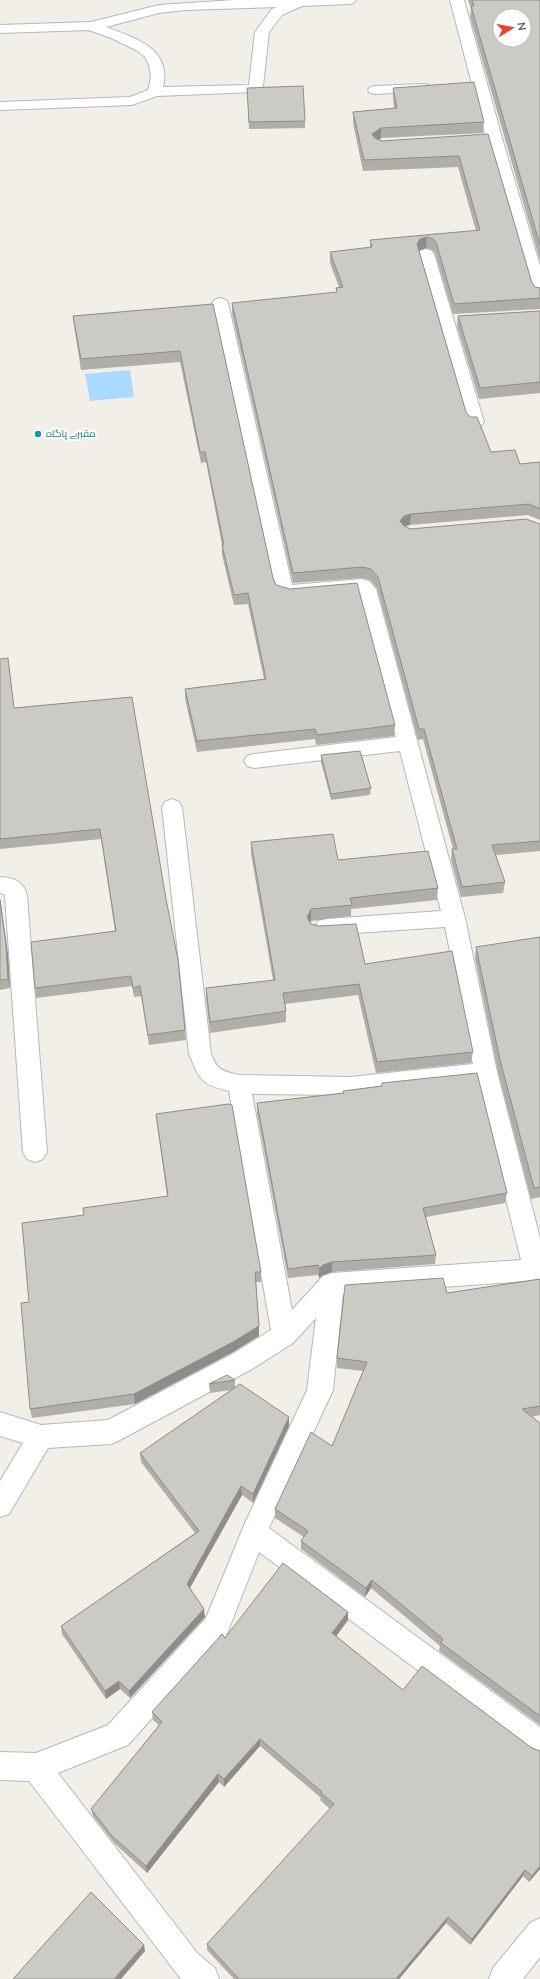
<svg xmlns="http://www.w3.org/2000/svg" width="540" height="1979" font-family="'Nunito Sans',Cairo,sans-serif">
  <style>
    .water { fill: #aadaff }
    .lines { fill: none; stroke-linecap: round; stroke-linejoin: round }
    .minor-casing { stroke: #b5b8bc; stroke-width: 2 }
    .minor { fill: #fff; fill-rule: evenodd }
    .wall { fill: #afaea9 }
    .shaded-wall { fill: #8f8d8a }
    .building { fill: #cccac5; stroke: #8f8d8a; fill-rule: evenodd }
    .culture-dot { fill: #0f9aa8; stroke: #fff; stroke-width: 1.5 }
    .labels { text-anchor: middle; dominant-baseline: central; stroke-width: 4; stroke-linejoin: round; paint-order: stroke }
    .far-culture-label { font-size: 10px; fill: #0d838f; stroke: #fff; text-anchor: start }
  </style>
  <rect width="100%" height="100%" fill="#f1efe8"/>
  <!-- water -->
  <polygon class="water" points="130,370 134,397 90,401 85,374"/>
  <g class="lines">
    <!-- minor casing -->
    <g class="minor-casing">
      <g id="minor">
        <path d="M234,0H356L354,3L349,4L302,6L282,15L269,32L263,86L258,92L157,96L132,105L0,110V102L130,97L148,90L151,77L149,65L145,57L136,50L111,38L89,30L0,33V25L91,22L159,5ZM277,7L272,9L255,32L249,85L163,87C172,48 135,38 106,27L159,13L185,10Z"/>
        <polygon points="450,0 464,0 502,138 540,266 540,298 534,296 532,293 486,138"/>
        <polygon points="424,84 429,85 431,88 429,91 375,94 370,93 368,90 370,87 375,86"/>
        <polygon points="426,249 432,251 434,254 484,422 481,426 475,427 469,426 466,422 418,254 420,251"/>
        <path d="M220,298L226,300L228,303L292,585L362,579L369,581L376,589L465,918L497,1072L540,1238V1280L343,1294L333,1390L269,1528L540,1727V1758L530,1754L259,1552L226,1636L128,1745L58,1773L198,1954L215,1968L219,1979H181L29,1781L0,1780V1752L36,1753L108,1725L206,1618L245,1523L307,1390L316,1318L293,1343L252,1369L120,1440L111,1444L48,1448L9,1514L0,1517V1481L23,1443L0,1436V1412L41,1425L108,1420L234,1353L271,1330L229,1091C200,1084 200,1080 189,1054L162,807L165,802L172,799L179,802L182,807L211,1054C218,1071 222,1071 239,1075L350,1077L473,1064L445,927L326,935L318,933L315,927L318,921L326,919L441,911L400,751L254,768L247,766L244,761L247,756L254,754L396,737L358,592L290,598L277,595L274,588L212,303L214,300ZM477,1082L521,1260L332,1273L323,1276L292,1310L252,1094L350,1095Z"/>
        <path d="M0,877C14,878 24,881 27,896L47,1152L43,1159L35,1162L27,1159L23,1152L5,896L4,894L0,893Z"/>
        <polygon points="540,1918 540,1957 523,1979 489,1979 493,1968 530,1923"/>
      </g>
    </g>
    <!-- minor -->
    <use href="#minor" class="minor"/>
  </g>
  <!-- wall -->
  <g class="wall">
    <polygon points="468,0 540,0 540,261 470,17 471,8"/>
    <polygon points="247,88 305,121 305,128 249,129"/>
    <polygon points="393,88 484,122 483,133 381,138 379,140 382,141 488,134 532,283 535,287 540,288 540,309 453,314 435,253 432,250 426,248 419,250 466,412 491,452 520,464 540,462 540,520 528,515 410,525 405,526 410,529 540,524 540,851 496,855 505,882 503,893 461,897 451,860 452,849 453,849 423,739 418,740 377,588 370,580 362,578 293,583 232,314 232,303 336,292 336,288 339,287 330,263 330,252 370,248 370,240 476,231 458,167 363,171 353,123 353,112 394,108 393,99"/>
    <polygon points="213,304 273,578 276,585 395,725 394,736 316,745 315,739 197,752 185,699 185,689 264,679 248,604 234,605 222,555 222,545 206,462 201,463 180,362 81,370 74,326 73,316"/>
    <polygon points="540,311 540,393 479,399 457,326 458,316"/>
    <polygon points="0,659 14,708 132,697 185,1030 186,1040 149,1045 141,996 134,997 132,986 36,998 35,988 115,931 101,839 0,849"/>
    <polygon points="321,755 371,788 370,795 331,800 321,762"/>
    <polygon points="251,842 338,860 438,888 437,900 351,909 351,916 311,921 310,922 311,924 365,964 473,1052 471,1063 376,1073 358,995 285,1004 286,1011 286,1022 210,1033 206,999 206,988 273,980 251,854"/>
    <polygon points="0,898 8,955 10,988 0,990"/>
    <polygon points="540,937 540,1197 531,1199 498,1072 475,958 476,947"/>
    <polygon points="382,1083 507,1193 505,1203 426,1217 436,1255 435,1264 332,1272 323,1275 319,1278 318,1275 288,1278 257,1113 257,1103 343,1093 343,1091 381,1086"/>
    <polygon points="156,1114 261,1272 261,1282 256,1282 259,1336 233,1352 135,1404 32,1418 30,1409 29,1302 84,1215 167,1196 157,1124"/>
    <polygon points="540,1279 540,1415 531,1417 540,1423 540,1725 439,1651 440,1646 371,1588 365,1597 301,1549 301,1541 304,1537 275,1518 275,1509 332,1446 363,1371 337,1368 337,1358 447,1293"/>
    <polygon points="235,1380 235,1388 289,1426 253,1503 242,1495 190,1588 205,1617 130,1698 120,1689 106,1699 62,1634 61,1626 195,1533 141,1462 140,1453 231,1390 210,1393 209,1384"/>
    <polygon points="348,1612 348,1620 336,1636 403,1690 540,1751 540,1869 529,1882 523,1876 470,1945 446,1923 399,1979 234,1979 207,1950 207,1944 330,1809 320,1800 321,1798 260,1746 224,1787 219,1782 147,1873 114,1843 93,1816 91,1809 159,1725 153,1720 152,1712 225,1638"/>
  </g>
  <!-- shaded-wall -->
  <g class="shaded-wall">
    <polygon points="381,128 381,138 372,145 372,134"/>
    <polygon points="427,237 426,248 420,250 417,254 417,244 420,239"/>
    <polygon points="411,514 410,525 403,527 400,521 404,516"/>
    <polygon points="0,898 8,955 10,988 8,979"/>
    <polygon points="311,909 311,921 307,929 307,917"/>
    <polygon points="332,1262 332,1272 323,1275 319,1278 319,1269 323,1265"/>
    <polygon points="259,1326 259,1336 233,1352 135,1404 134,1394"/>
    <polygon points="289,1417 289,1426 253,1503 253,1494"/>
    <polygon points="241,1486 242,1495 187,1593 187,1584"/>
    <polygon points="372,1580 371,1588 365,1597 366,1588"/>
    <polygon points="204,1609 205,1617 130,1698 129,1691"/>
    <polygon points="348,1612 348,1620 332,1642 332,1633"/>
    <polygon points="119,1681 120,1689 106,1699 105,1691"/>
    <polygon points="260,1739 260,1746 224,1787 224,1779"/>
    <polygon points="218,1774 219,1782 147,1873 146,1866"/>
    <polygon points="540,1866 540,1869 529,1882 532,1876"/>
    <polygon points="525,1870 523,1876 470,1945 472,1939"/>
    <polygon points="448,1917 446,1923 399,1979 396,1979"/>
    <polygon points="144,1945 145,1951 121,1979 114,1979"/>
  </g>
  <!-- building -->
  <g class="building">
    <path d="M472,0H540V245L471,6H474ZM500,16H524V40H500Z"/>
    <polygon points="474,82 484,122 381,128 372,134 375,138 382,141 488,134 532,283 535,287 540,288 540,298 454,304 436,242 433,239 427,237 420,239 417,244 466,412 470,417 477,417 491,452 515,450 520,464 540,462 540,509 529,504 411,514 404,516 400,521 404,526 410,529 526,519 540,524 540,841 492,845 505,882 462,887 452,849 457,849 424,729 419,729 378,577 371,569 362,567 293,573 232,303 337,292 336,288 343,287 330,252 372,247 370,240 480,230 459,156 364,160 353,112 397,108 393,88"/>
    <polygon points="303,86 305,121 249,122 247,88"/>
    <polygon points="213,304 273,578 276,585 290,589 357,583 395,725 317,735 315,729 197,741 185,689 266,679 248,593 234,595 222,545 224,545 205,452 200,452 180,351 81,359 73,316"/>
    <polygon points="540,311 540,382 480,388 458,316"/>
    <polygon points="8,658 14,708 132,697 166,899 178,960 185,1030 148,1035 140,986 133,988 131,976 35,988 31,942 116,931 100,829 0,839 0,659"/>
    <polygon points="360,751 371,788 331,794 321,755"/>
    <polygon points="333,834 338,860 428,851 438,888 350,898 352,905 311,909 307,917 311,924 319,926 356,924 365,964 452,951 473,1052 377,1062 359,984 283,993 286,1011 210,1022 206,988 275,980 251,842"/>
    <polygon points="0,900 6,945 8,979 0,980"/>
    <polygon points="540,937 540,1187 534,1188 500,1060 476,947"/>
    <polygon points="477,1073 507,1193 423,1208 436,1255 332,1262 323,1265 319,1269 318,1265 288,1269 257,1103 344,1093 343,1091 382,1086 382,1083"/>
    <polygon points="228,1104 232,1105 261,1272 255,1272 259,1326 233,1342 134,1394 30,1409 21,1303 29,1302 22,1223 84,1215 83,1208 168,1196 156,1114"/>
    <polygon points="443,1278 447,1293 540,1279 540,1406 522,1409 540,1423 540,1716 441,1643 443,1639 372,1580 366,1588 301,1541 308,1531 275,1509 311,1432 332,1446 367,1362 337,1358 345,1285"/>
    <polygon points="227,1375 235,1380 209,1384"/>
    <polygon points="240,1384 289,1417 253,1494 241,1486 187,1584 204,1609 129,1691 119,1681 105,1691 61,1626 199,1531 140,1453"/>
    <polygon points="283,1563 348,1612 332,1633 403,1690 422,1666 532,1748 540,1751 540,1866 532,1876 525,1870 472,1939 448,1917 396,1979 237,1979 238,1978 207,1944 334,1804 321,1793 322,1792 260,1739 224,1779 218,1774 146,1866 112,1836 91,1809 162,1722 152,1712 222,1634 225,1638"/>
    <polygon points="91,1892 144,1945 114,1979 13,1979"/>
  </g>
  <!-- markers -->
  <circle class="culture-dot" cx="38" cy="434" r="4"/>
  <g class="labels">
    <!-- far-culture labels -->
    <g class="far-culture-label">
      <text x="46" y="434">مقبرے پاگاہ</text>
    </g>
  </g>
  <!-- north arrow -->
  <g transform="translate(512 28) rotate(80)"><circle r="19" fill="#ffffff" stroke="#bfc1c3"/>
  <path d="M0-3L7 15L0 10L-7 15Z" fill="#ea4335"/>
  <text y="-6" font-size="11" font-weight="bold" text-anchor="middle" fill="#5f6368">N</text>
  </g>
</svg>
